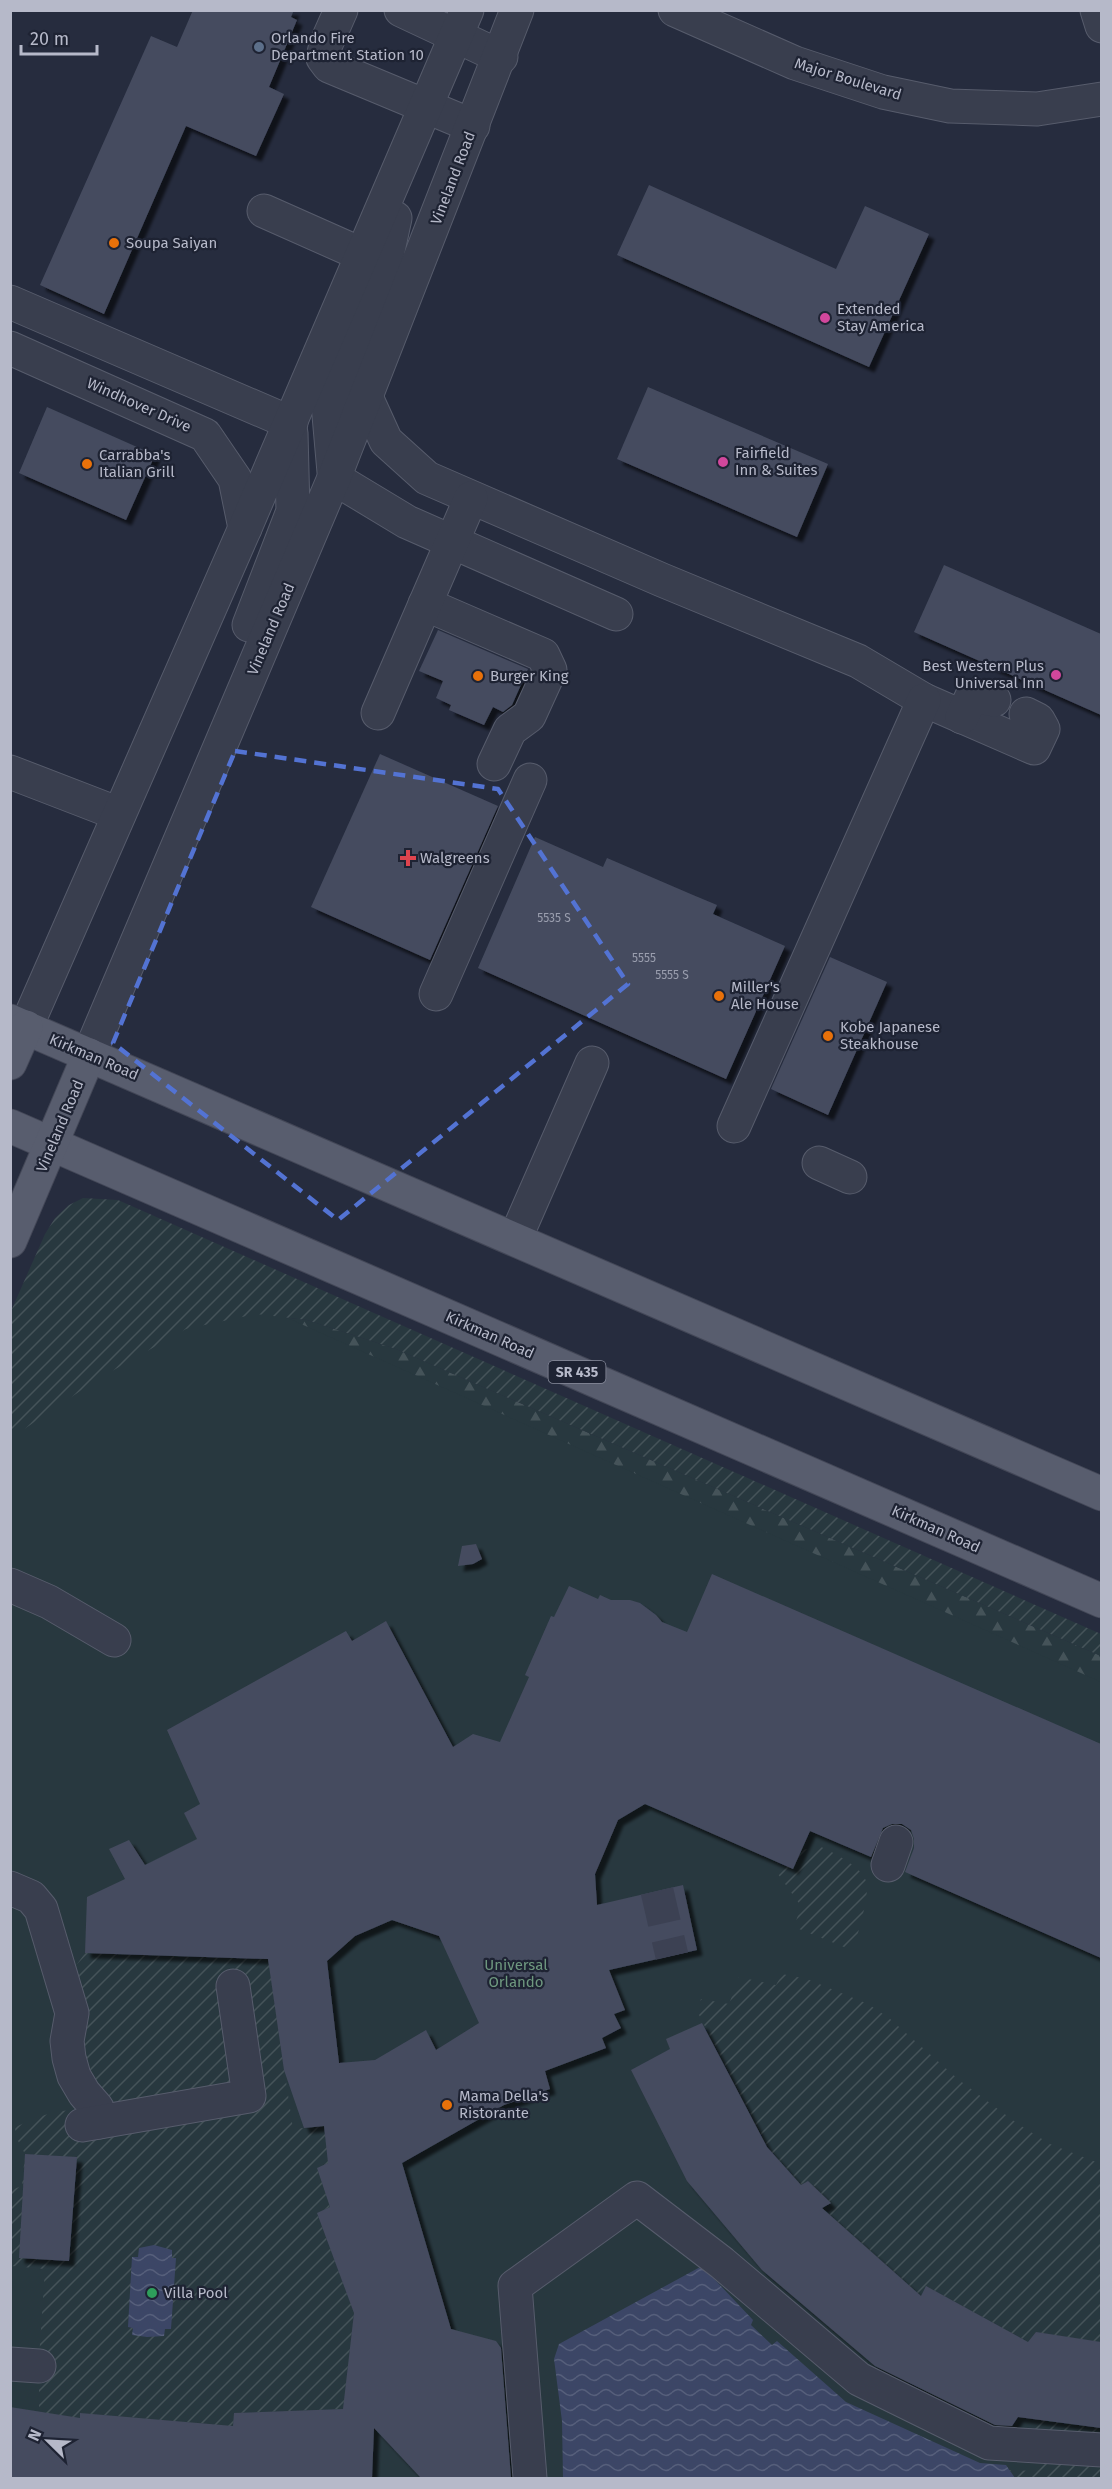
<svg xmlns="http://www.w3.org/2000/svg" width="1112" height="2489" font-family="'Fira Sans',sans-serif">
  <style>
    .forest { fill: url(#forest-firs) }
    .park { fill: #28383f }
    .garden { fill: url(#garden-furrows) }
    .water { fill: url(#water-waves) }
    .building { fill: #454b5f; fill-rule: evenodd; filter: url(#shadow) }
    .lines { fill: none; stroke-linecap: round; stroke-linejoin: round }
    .minor-tunnel { stroke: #3c4153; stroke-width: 33; stroke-dasharray: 33 16; stroke-linecap: butt }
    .minor-casing { stroke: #575c6c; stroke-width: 35 }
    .major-casing { stroke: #434757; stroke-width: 35 }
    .minor { stroke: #393e4e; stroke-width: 33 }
    .major { stroke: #585d6e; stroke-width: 33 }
    .marked { fill: none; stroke: #5373d3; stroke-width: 4.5; stroke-dasharray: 12 8; stroke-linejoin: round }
    .service-dot { fill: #5c6f8a; stroke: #1e2333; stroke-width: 2 }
    .food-dot { fill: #e8710a; stroke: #1e2333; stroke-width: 2 }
    .hotel-dot { fill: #d1479c; stroke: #1e2333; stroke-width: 2 }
    .health-dot { fill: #e0444e; stroke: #1e2333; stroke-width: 2 }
    .leisure-dot { fill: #2e9e5b; stroke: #1e2333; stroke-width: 2 }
    .labels { text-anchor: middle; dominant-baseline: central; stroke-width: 4.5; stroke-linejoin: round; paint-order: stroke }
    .number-label { font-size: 12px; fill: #9a9eae }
    .shield { fill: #1e2333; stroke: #888c9c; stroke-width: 1.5 }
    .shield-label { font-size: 14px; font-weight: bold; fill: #b6b9c9 }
    .poi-label { font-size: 15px; fill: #b6b9c9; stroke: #1e2333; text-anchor: start }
    .street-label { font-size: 15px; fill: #b6b9c9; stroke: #1e2333 }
    .park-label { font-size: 15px; fill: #6e987f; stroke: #1e2333 }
  </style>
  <defs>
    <pattern id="forest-firs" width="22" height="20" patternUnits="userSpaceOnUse" patternTransform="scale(1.5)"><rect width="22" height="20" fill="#28383f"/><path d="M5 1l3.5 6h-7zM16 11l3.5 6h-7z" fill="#455359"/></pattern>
    <pattern id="garden-furrows" width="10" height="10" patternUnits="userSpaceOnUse" patternTransform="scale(1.5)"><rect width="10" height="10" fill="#28383f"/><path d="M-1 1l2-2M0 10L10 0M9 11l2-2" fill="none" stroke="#455359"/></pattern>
    <pattern id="water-waves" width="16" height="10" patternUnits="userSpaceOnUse" patternTransform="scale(1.5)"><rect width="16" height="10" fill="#3c4666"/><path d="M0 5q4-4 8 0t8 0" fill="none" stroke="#565f7b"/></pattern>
    <filter id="shadow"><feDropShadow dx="5.5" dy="5.5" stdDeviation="1.5" flood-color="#0009"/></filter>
  </defs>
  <rect width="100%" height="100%" fill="#262c3e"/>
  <!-- forest -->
  <polygon class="forest" points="256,1314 307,1320 396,1349 1101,1656 1101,1722"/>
  <!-- park -->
  <polygon class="park" points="93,1231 1101,1682 1101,2478 11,2478 10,1348"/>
  <!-- garden -->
  <g class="garden">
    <polygon points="83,1198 118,1200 1101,1634 1101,1656 396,1349 307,1320 256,1314 186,1329 98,1379 11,1438 11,1311 45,1234 55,1218 69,1205"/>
    <path d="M821,1847C833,1852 862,1867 866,1881C870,1895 860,1924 857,1938L854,1945L849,1949L794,1927L801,1906L775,1870L778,1862L794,1869L801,1850Z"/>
    <path d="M271,1929L273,1991L293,2129L324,2126L329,2163L317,2168L330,2207L317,2213L354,2313L343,2409L234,2413L233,2434L208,2424L81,2413L79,2440L39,2412V2359L45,2269L11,2266V2190L22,2186L25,2154L16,2137L15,2127C36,2118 58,2107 82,2111L89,2086L68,1977L85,1953L260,1959Z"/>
    <polygon points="782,1974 807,1979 868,2004 889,2018 959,2080 1018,2124 1050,2144 1101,2164 1101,2342 1036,2332 1028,2342 926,2286 921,2296 822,2208 830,2203 809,2181 801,2185 767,2147 697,2011 701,1999 729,2004 739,1977 776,1985"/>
    <polygon points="1036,2419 1101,2428 1101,2478 1015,2478 1009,2470 1033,2471 1045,2457 1033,2439"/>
  </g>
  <!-- water -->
  <g class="water">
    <polygon points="154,2245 172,2250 172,2258 176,2258 171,2329 165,2329 164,2336 147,2337 132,2335 133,2328 128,2327 132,2257 138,2257 139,2248"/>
    <polygon points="702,2266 753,2320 751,2325 772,2345 777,2341 846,2402 980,2463 1006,2465 1015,2478 563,2478 562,2421 554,2359 559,2344"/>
  </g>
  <!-- building -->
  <g class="building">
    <polygon points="193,10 294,10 291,17 297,20 269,87 284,94 256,156 186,126 104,314 40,285 151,36 177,47"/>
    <polygon points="649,185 836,269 865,206 929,234 869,367 617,255"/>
    <polygon points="648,387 828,464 797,537 617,459"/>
    <polygon points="47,407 155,455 126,520 19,473"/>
    <polygon points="944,565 1101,634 1101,715 914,632"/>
    <polygon points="438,630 528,669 512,705 503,712 493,707 484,725 449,710 451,705 436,698 443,681 419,671"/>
    <polygon points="380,754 498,806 430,960 311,907"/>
    <polygon points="535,837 603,867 607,858 693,895 717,905 713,914 785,946 726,1079 478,968"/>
    <polygon points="830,957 887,982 828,1115 771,1089"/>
    <polygon points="476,1544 482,1559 473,1564 458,1566 462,1546"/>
    <path d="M712,1574L1101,1744V1958L905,1872L914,1848V1839L911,1830L902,1824H892L883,1828L871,1857L810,1831L793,1869L645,1804L618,1820L595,1874L597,1905L683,1885L697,1950L609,1970L625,2010L614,2014L621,2028L602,2038L606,2048L545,2071L550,2089L504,2105L402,2163L451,2329L496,2341L501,2348L511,2478H421L374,2428L372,2478H10V2407L80,2418V2413L233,2426L234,2413L343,2409L354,2313L317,2213L330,2207L317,2168L328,2163L324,2126L304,2128L284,2070L268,1959L85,1953L87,1897L125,1879L109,1849L129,1840L145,1865L197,1839L184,1813L200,1804L167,1730L346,1631L352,1641L386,1621L453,1747L473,1734L500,1742L529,1677L525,1675L551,1616L554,1617L569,1586L598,1599L600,1595L611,1600H630L640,1603L656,1615L662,1622L687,1632ZM392,1920L439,1936L479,2023L436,2050L426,2030L375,2060L339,2063L327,1961L355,1936Z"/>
    <polygon points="702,2023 767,2147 801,2185 808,2181 831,2203 822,2208 921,2296 926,2286 1028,2342 1036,2332 1101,2342 1101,2428 1018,2417 1012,2426 995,2425 875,2366 762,2270 687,2181 631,2070 670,2049 666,2039"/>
    <polygon points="25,2154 77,2157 69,2261 19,2258"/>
  </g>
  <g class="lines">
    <!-- minor-tunnel -->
    <polyline class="minor-tunnel" points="657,1891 672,1956"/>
    <!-- minor casing -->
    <g class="minor-casing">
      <g id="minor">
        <polyline points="341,10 326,44 323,58 329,66 473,126"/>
        <polyline points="401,10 501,57"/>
        <polyline points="675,10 795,63 883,92 950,106 1037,109 1102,99"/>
        <polyline points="1097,10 1102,26"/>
        <polyline points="264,211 363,255"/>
        <polyline points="10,302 291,423"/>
        <polyline points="10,348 205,435 235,479 245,528"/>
        <polyline points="366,397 386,441 427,478 662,580 858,661 924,700 1034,748 1043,729 1038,720 1026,714"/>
        <polyline points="334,472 328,404 384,269 395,218"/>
        <polyline points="334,478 407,522 616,614"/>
        <polyline points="425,604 543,655 550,670 529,716 510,730 494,764"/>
        <polyline points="249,625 293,511 291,433"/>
        <polyline points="378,713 471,498"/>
        <polyline points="962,717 972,696 994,700"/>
        <polyline points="10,772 119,814"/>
        <polyline points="436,994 530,780"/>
        <polyline points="26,1027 245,528 467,10"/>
        <polyline points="89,1055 334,478 517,10"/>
        <polyline points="734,1126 924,700"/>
        <polyline points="819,1163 850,1177"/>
        <polyline points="515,1239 592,1063"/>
        <polyline points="10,1585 49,1602 114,1640"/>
        <polyline points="888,1865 896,1842"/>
        <polyline points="10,1888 31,1897 41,1909 72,2013 67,2041 69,2058 74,2076 84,2093 97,2108 99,2122"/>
        <polyline points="82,2125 249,2096 233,1986"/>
        <polyline points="10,2364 39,2366"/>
        <polyline points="530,2478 515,2286 637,2198 722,2263 859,2379 989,2443 1102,2450"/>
      </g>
    </g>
    <!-- major casing -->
    <g class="major-casing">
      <g id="major">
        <polyline points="10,1021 1102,1494"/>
        <polyline points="10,1063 26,1027"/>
        <polyline points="10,1126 1102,1601"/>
        <polyline points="10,1241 89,1055"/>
      </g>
    </g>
    <!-- minor -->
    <use href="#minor" class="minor"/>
    <!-- major -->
    <use href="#major" class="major"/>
  </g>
  <!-- marked area -->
  <path class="marked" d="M235,751L498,789L628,984L338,1220L113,1043Z"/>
  <!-- markers -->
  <circle class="service-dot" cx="259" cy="47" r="6"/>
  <g class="food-dot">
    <circle cx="114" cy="243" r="6"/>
    <circle cx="87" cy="464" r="6"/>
    <circle cx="478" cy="676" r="6"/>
    <circle cx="719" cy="996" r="6"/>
    <circle cx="828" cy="1036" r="6"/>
    <circle cx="447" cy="2105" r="6"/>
  </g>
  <g class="hotel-dot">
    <circle cx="825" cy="318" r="6"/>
    <circle cx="723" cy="462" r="6"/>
    <circle cx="1056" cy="675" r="6"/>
  </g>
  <path class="health-dot" d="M405 849h6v6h6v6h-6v6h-6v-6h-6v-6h6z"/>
  <circle class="leisure-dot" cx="152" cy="2293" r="6"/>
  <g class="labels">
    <!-- number labels -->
    <g class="number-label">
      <text x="554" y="918">5535 S</text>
      <text x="644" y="958">5555</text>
      <text x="672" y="975">5555 S</text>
    </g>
    <!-- shield labels -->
    <rect class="shield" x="548.5" y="1361" width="57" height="22" rx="4.5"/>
    <g class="shield-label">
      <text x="577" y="1372">SR 435</text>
    </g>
    <!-- poi labels -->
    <g class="poi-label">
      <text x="271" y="38">Orlando Fire<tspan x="271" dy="17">Department Station 10</tspan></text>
      <text x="126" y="243">Soupa Saiyan</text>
      <text x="837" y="309">Extended<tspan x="837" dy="17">Stay America</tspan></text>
      <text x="735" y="453">Fairfield<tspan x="735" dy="17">Inn &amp; Suites</tspan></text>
      <text x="99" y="455">Carrabba's<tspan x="99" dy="17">Italian Grill</tspan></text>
      <text x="1044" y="666" text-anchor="end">Best Western Plus<tspan x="1044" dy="17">Universal Inn</tspan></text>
      <text x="490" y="676">Burger King</text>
      <text x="420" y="858">Walgreens</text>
      <text x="731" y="987">Miller's<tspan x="731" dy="17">Ale House</tspan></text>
      <text x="840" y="1027">Kobe Japanese<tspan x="840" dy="17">Steakhouse</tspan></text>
      <text x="459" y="2096">Mama Della's<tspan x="459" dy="17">Ristorante</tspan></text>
      <text x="164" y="2293">Villa Pool</text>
    </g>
    <!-- street labels -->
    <g class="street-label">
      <text transform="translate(848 79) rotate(17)">Major Boulevard</text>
      <text transform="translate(453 178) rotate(-69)">Vineland Road</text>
      <text transform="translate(139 405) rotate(24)">Windhover Drive</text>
      <text transform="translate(271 629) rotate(-67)">Vineland Road</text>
      <text transform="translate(94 1057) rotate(23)">Kirkman Road</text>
      <text transform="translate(60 1126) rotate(-67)">Vineland Road</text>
      <text transform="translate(490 1335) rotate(24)">Kirkman Road</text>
      <text transform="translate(936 1529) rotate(24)">Kirkman Road</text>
    </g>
    <!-- park labels -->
    <g class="park-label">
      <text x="516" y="1965">Universal<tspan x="516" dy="17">Orlando</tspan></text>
    </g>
  </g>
  <!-- border -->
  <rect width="1112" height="2489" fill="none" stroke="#b6b9c9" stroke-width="24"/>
  <!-- north arrow -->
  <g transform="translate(48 2441) rotate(294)" stroke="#1e2333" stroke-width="4.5" paint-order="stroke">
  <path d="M0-4.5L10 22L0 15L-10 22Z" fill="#b6b9c9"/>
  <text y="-9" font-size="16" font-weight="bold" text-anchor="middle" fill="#b6b9c9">N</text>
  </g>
  <!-- scale -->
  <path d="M21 45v9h76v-9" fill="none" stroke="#b6b9c9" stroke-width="3"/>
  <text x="30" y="45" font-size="18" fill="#b6b9c9" stroke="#1e2333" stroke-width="4.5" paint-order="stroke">20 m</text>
</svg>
